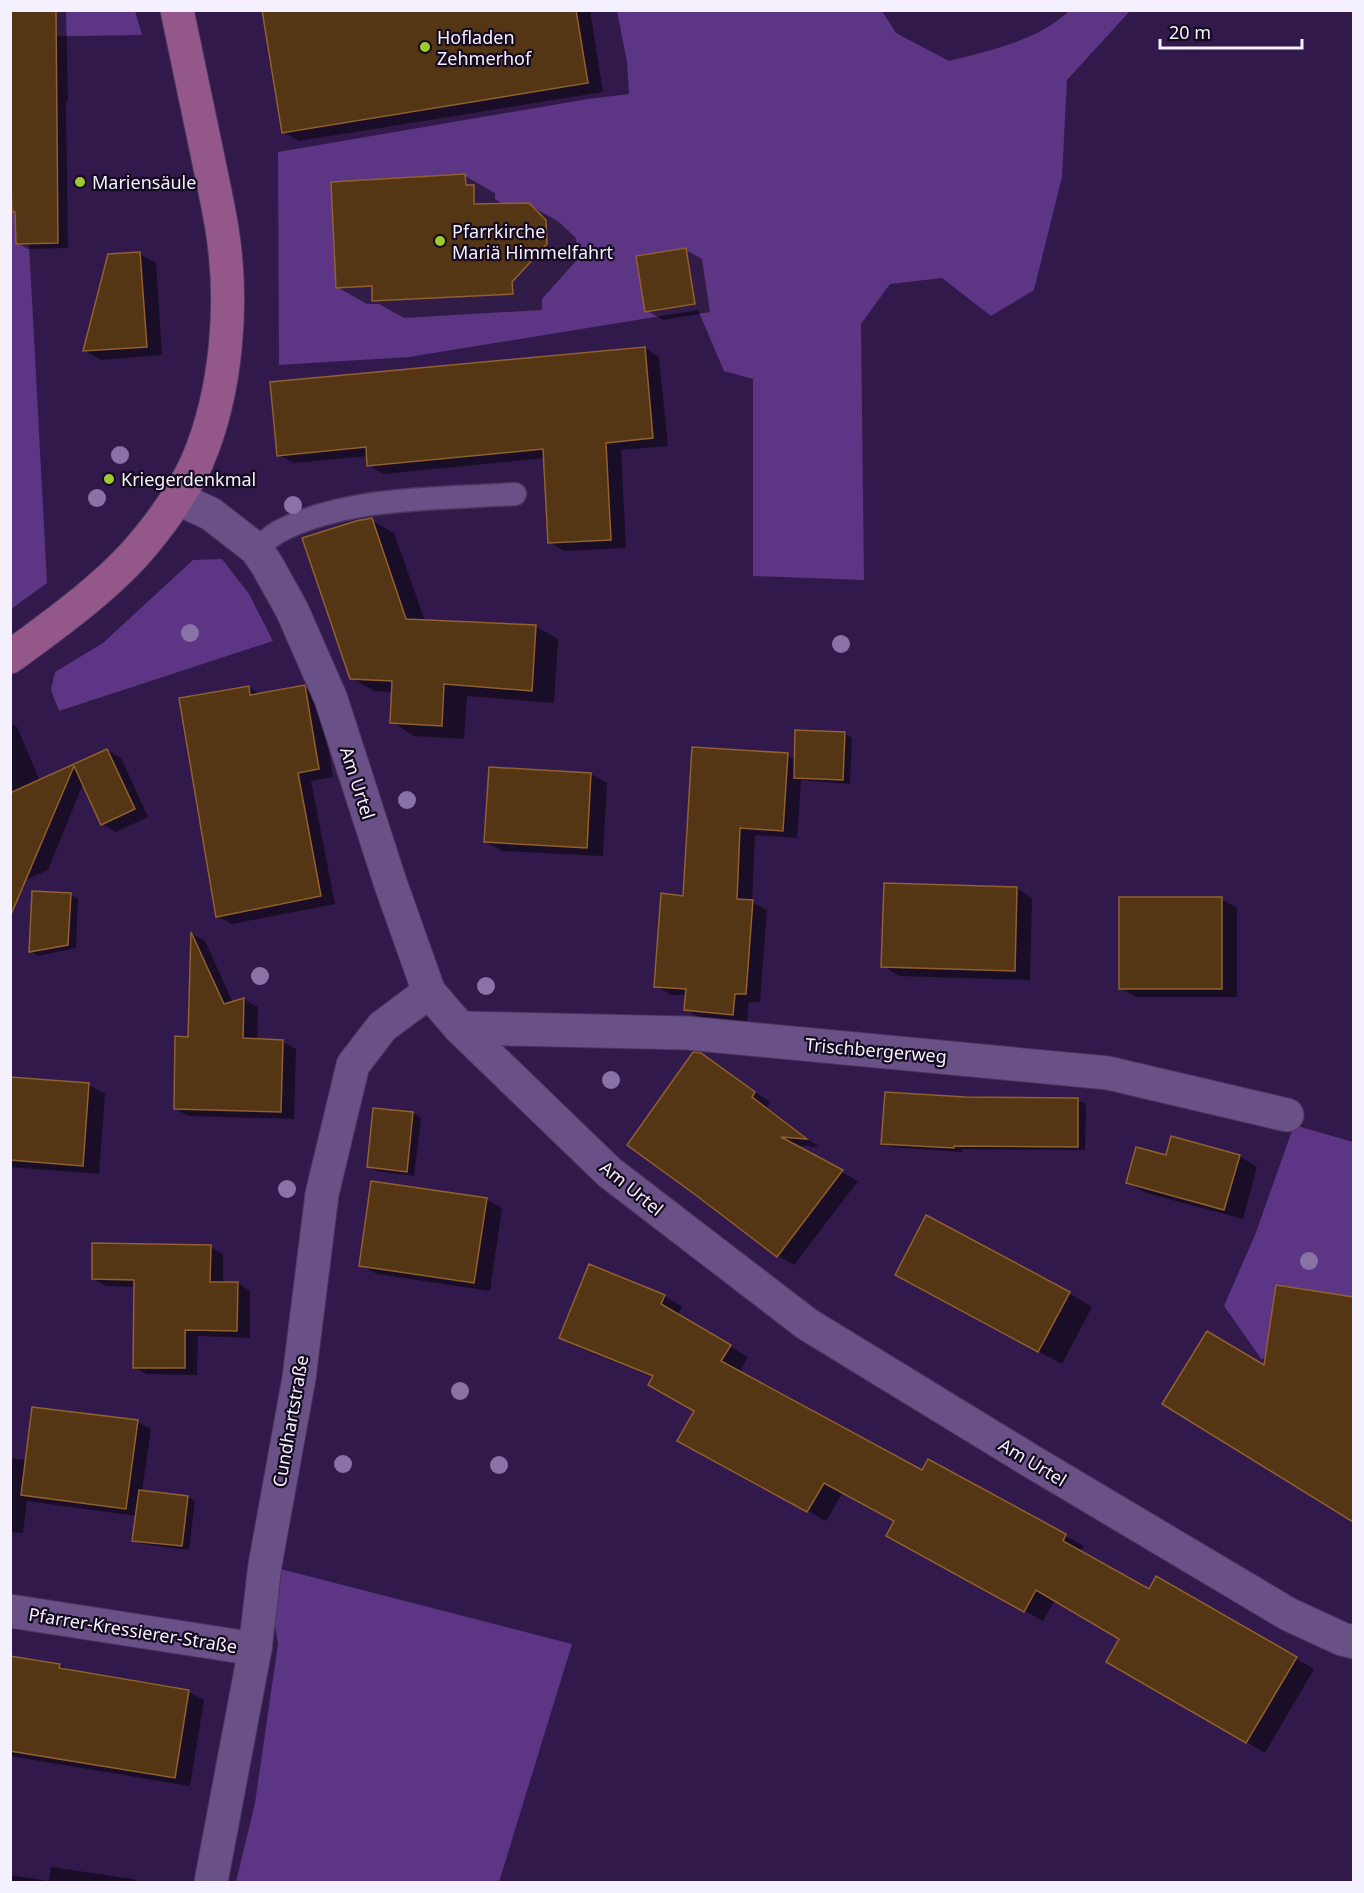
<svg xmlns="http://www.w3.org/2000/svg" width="1364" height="1893" font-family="'Noto Sans',sans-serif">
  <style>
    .green { fill: #5d3585 }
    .shadow { fill: #0007 }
    .building { fill: #543514; stroke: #91602f; stroke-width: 1.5 }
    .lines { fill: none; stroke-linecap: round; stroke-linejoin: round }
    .service-casing { stroke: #4a355d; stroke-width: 25 }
    .minor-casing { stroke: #4a355d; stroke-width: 35 }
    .secondary-casing { stroke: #4a355d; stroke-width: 35 }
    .service { stroke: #695087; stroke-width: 22 }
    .minor { stroke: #695087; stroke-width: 33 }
    .secondary { stroke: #93578a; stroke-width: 33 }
    .tree { fill: #8972a5 }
    .poi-dot { fill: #9fca2d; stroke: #150b20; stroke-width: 2 }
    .labels { text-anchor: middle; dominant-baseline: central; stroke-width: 4.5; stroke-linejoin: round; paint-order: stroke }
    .poi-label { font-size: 18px; fill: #f5f0fd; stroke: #150b20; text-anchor: start }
    .street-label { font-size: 18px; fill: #f5f0fd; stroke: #150b20 }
  </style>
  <rect width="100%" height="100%" fill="#32194b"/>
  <!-- green -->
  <g class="green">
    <polygon points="10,11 135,11 142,35 11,37"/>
    <path d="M617,11H882L896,33L949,61C991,50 1037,41 1069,11H1130L1067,80L1062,177L1034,290L991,316L942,278L890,284L861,324L864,580L753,576V379L724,371L698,310L409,357L279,365L278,152L588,99L629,94L627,62Z"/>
    <polygon points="10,98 57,147 58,211 16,212 29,243 47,583 11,609"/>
    <polygon points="222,559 249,594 273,641 59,711 51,690 55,672 103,643 193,560"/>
    <polygon points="1294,1125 1353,1142 1353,1387 1276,1340 1262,1360 1224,1306 1255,1235"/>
    <polygon points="265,1565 572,1644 499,1882 236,1882 255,1803 278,1644"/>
  </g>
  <!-- shadow -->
  <g class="shadow">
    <polygon points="10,10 66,10 68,101 66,102 68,248 28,249 17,243"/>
    <polygon points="264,10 590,10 603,92 299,141 283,132"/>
    <polygon points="465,176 495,193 495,199 503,204 528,204 559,222 576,238 576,261 542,299 542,310 404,318 379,304 367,304 337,287"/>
    <polygon points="686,250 702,259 710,312 663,320 647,311"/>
    <polygon points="140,254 156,263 162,355 101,360 85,351"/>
    <polygon points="645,348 659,357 668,446 621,450 626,548 564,551 549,542 545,458 383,474 369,465 368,456 294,463 279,455"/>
    <polygon points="371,520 394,533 425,621 535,626 558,639 554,703 467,696 464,739 414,736 392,722 393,692 374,691 351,678"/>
    <polygon points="248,687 260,694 304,687 319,695 320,698 333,777 311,781 335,904 232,924 217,916"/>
    <polygon points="10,723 17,727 40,781 107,750 121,758 148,817 116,832 102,824 83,784 48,870 10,887"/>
    <polygon points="844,733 852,738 850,784 801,780 797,838 755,835 752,902 767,910 760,1002 749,1002 747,1022 700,1018 685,1009 687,995 671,995 656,986 684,897 787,755 796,760"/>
    <polygon points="591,774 607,783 603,856 502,851 486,842"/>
    <polygon points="1016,888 1032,898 1030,980 899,976 883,966"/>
    <polygon points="71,895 78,899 76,948 38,956 30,951"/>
    <polygon points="1221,899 1237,908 1237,997 1136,997 1120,988"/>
    <polygon points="192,934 205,941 233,1003 244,999 258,1007 257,1040 282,1041 296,1049 294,1119 189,1116 175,1109 190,1039"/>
    <polygon points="701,1055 770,1102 767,1107 819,1147 793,1145 858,1181 794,1265 778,1256 694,1191"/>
    <polygon points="10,1079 89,1085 105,1094 99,1174 10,1167"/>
    <polygon points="965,1099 1078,1100 1086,1104 1085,1150 962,1149 962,1152 891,1147 883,1143"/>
    <polygon points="413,1113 421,1118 414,1176 376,1171 368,1167"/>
    <polygon points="1239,1156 1257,1167 1243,1219 1146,1193 1128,1183 1167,1157"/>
    <polygon points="486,1199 502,1208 490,1291 377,1274 361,1265"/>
    <polygon points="211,1247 223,1254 223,1283 238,1283 250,1291 250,1338 198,1336 197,1375 147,1374 134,1367 136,1287 106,1286 93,1279"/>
    <polygon points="1277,1287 1354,1299 1354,1520 1164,1404 1265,1367"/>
    <polygon points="920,1288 1069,1293 1092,1307 1062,1364"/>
    <polygon points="664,1296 682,1306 678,1316 748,1357 739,1373 922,1472 928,1461 1084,1546 1080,1552 1149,1591 1156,1578 1314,1669 1265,1753 1108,1662 1121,1639 1055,1600 1043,1621 906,1546 896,1521 843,1492 826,1521 698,1451 696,1411 654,1378 579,1348 561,1338"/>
    <polygon points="137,1422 151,1429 142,1492 188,1497 195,1501 189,1550 142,1544 134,1540 137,1516 27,1501 23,1533 10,1532 10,1458 27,1460"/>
    <polygon points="10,1658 60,1665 71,1672 189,1692 204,1700 190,1786 10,1756"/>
    <polygon points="51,1867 133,1879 139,1882 10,1882 10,1875 49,1881"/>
  </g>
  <!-- building -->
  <g class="building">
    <polygon points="10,10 56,10 58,243 16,244 15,212 12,212 10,163"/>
    <polygon points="262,10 576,10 588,83 282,133"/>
    <polygon points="465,174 466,185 474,185 474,204 529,203 546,220 547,244 512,282 513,294 372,301 372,286 336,288 331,182"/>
    <polygon points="686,248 695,304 645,312 636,256"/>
    <polygon points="140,252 147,347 83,351 108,254"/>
    <polygon points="645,347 653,438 606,443 611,540 548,543 543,449 367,466 366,447 277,456 270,382"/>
    <polygon points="372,518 406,619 536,625 532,691 444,684 442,726 390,723 392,681 350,679 302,538 356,521"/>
    <polygon points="305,685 319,769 298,773 321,896 216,917 179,698 249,686 250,695"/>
    <polygon points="795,730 845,732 843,780 794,778"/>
    <polygon points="692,747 788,753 783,831 740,828 737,899 753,900 746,994 735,994 733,1015 684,1010 686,989 654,987 661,893 683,896"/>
    <polygon points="107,749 135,809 101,825 74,766 10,917 10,793"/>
    <polygon points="489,767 591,773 587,848 484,842"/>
    <polygon points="884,883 1017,887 1015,971 881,967"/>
    <polygon points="32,891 71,893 68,945 29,952"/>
    <rect x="1119" y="897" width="103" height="92"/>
    <polygon points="191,932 224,1004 244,998 243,1038 283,1040 281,1112 174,1109 175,1036 188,1037"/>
    <polygon points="693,1052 701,1053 755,1092 752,1097 807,1139 781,1137 843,1170 777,1257 693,1193 627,1145"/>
    <polygon points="10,1077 89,1083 83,1166 10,1160"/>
    <polygon points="885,1092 965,1097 1078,1098 1078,1147 954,1146 954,1148 881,1144"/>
    <polygon points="373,1108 413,1112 407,1172 367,1167"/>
    <polygon points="1171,1136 1240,1155 1224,1210 1126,1183 1136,1147 1166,1155"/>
    <polygon points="371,1181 487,1198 474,1283 359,1266"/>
    <polygon points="926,1215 1070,1292 1038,1352 895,1275"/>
    <polygon points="92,1243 211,1245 210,1282 238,1282 237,1331 185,1330 185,1368 133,1368 134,1280 92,1279"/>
    <polygon points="589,1264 665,1295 661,1304 731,1345 721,1361 922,1470 928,1459 1066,1534 1063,1541 1149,1589 1156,1576 1297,1657 1246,1743 1106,1662 1119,1639 1036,1590 1024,1612 886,1536 894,1521 824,1483 807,1512 677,1441 694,1411 648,1385 653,1376 559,1338"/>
    <polygon points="1276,1285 1353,1297 1353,1522 1162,1404 1207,1331 1264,1365"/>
    <polygon points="32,1407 138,1420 126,1509 21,1495"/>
    <polygon points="139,1490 188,1496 182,1546 132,1541"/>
    <polygon points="10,1656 60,1664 59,1668 189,1690 175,1778 10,1751"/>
  </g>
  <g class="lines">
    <!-- service casing -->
    <g class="service-casing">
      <path id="service" d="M256,549C263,544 270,537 278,532C346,496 440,499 515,494"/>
    </g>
    <!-- minor casing -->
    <g class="minor-casing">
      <g id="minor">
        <polyline points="177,498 211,514 256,549 267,565 292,610 331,699 390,882 429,992 460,1028 609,1172 807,1324 1031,1461 1288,1614 1342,1639 1354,1642"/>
        <polyline points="460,1028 687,1033 1108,1073 1287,1115"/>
        <polyline points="10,1611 255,1649"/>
        <polyline points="211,1882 255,1649 265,1565 299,1378 322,1194 353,1065 382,1027 429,992"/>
      </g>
    </g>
    <!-- secondary casing -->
    <g class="secondary-casing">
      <path id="secondary" d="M10,657C55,624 110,585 145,542C165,518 184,490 197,462C227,392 234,303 222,229C218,204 212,178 207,153C197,105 187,58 177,10"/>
    </g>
    <!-- service -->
    <use href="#service" class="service"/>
    <!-- minor -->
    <use href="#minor" class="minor"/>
    <!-- secondary -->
    <use href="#secondary" class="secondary"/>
  </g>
  <!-- trees -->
  <g class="tree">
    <circle cx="120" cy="455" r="9"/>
    <circle cx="97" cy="498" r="9"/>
    <circle cx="293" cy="505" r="9"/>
    <circle cx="190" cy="633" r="9"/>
    <circle cx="841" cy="644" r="9"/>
    <circle cx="407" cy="800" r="9"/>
    <circle cx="260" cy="976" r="9"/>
    <circle cx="486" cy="986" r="9"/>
    <circle cx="611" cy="1080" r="9"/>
    <circle cx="287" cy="1189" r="9"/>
    <circle cx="1309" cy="1261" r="9"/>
    <circle cx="460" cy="1391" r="9"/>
    <circle cx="343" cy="1464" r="9"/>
    <circle cx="499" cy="1465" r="9"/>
  </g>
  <!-- markers -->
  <g class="poi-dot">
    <circle cx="425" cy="47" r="6"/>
    <circle cx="80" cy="182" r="6"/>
    <circle cx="440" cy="241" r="6"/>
    <circle cx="109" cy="479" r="6"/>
  </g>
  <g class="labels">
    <!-- poi labels -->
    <g class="poi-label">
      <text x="437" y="37">Hofladen<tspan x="437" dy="21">Zehmerhof</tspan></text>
      <text x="92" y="182">Mariensäule</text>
      <text x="452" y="231">Pfarrkirche<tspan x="452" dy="21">Mariä Himmelfahrt</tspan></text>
      <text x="121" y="479">Kriegerdenkmal</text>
    </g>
    <!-- street labels -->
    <g class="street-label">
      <text transform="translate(358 783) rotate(72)">Am Urtel</text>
      <text transform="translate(876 1050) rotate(5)">Trischbergerweg</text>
      <text transform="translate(632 1188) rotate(39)">Am Urtel</text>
      <text transform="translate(290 1421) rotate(-80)">Cundhartstraße</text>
      <text transform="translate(1033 1462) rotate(31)">Am Urtel</text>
      <text transform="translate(133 1630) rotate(9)">Pfarrer-Kressierer-Straße</text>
    </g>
  </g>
  <!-- border -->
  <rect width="1364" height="1893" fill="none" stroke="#f5f0fd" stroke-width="24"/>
  <!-- scale -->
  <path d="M1160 39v9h142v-9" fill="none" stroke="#f5f0fd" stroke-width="3"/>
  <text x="1169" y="39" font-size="18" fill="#f5f0fd" stroke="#150b20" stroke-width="4.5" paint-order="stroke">20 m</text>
</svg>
